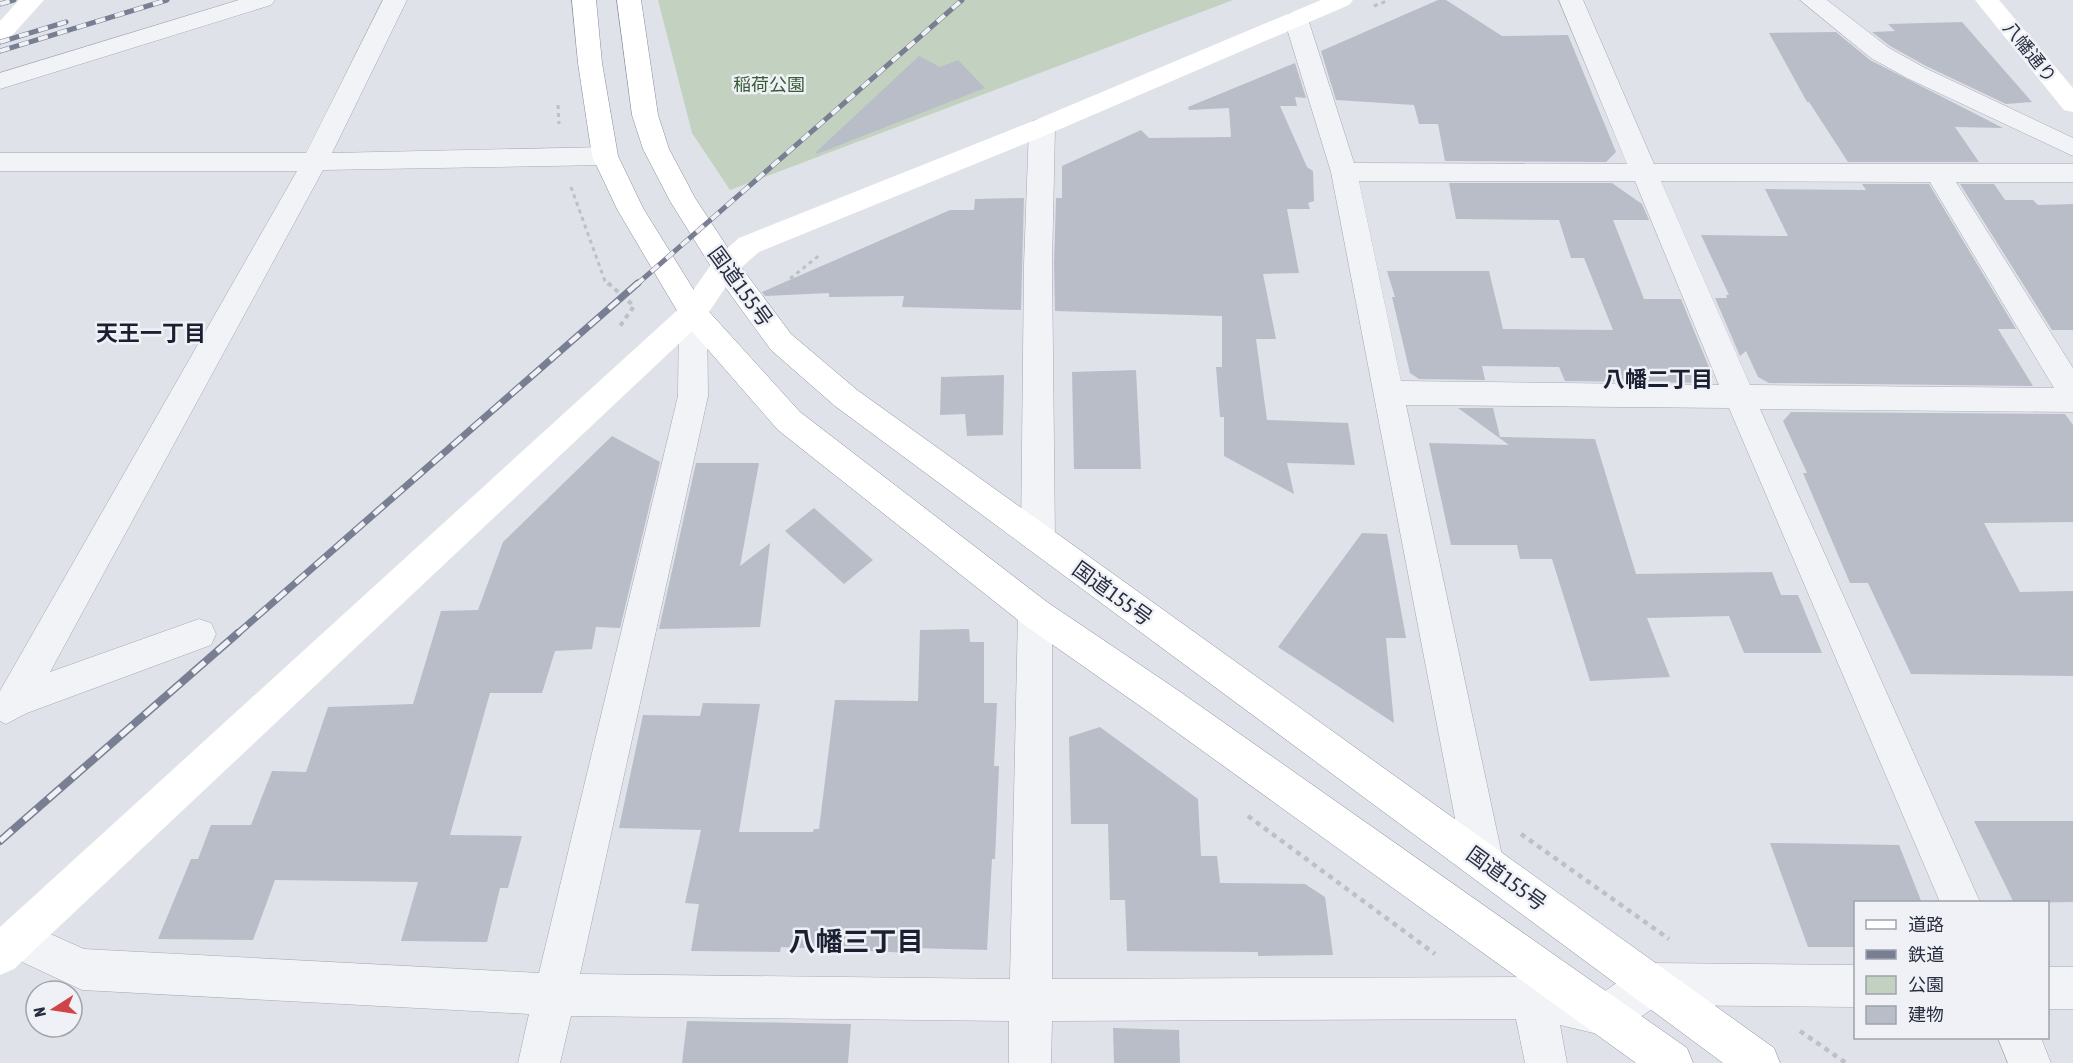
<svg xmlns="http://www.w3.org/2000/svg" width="2073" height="1063" font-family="'Asap Condensed','Noto Sans JP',sans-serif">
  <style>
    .green { fill: #c3d2c0 }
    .building { fill: #b9bdc8 }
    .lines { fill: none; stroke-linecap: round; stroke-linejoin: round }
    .street-casing { stroke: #a4a8b3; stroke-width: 1 }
    .highway-casing { stroke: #878e9f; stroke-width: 1 }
    .path-far2 { stroke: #bdc0c7; stroke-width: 3; stroke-dasharray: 4 4; stroke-linecap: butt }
    .path-far1 { stroke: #bdc0c7; stroke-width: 4; stroke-dasharray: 4.5 4.5; stroke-linecap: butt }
    .path { stroke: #bdc0c7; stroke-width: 4.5; stroke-dasharray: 5 5; stroke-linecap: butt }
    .street { fill: #f2f3f7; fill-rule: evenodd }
    .secondary { fill: #fff; fill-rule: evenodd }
    .highway { fill: #fff; fill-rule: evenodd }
    .rail-far2-casing { stroke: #797f92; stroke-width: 5 }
    .rail-far1-casing { stroke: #797f92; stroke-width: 7 }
    .rail-casing { stroke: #797f92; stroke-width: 8 }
    .rail-far2 { stroke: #eff1f6; stroke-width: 4; stroke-dasharray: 10; stroke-linecap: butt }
    .rail-far1 { stroke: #eff1f6; stroke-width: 4.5; stroke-dasharray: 13; stroke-linecap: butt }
    .rail { stroke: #eff1f6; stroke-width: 5; stroke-dasharray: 16; stroke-linecap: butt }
    .labels { text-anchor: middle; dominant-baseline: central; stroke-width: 5; stroke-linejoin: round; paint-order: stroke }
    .far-street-label { font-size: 18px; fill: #282e40; stroke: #eff1f6 }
    .far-park-label { font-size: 18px; fill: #385c35; stroke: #eff1f6 }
    .street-label { font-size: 21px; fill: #282e40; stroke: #eff1f6 }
    .neighbourhood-label { font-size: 22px; font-weight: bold; fill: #1a1f31; stroke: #eff1f6 }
    .near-neighbourhood-label { font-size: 27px; font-weight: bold; fill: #1a1f31; stroke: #eff1f6 }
  </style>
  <rect width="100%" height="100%" fill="#dfe2e9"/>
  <!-- green -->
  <polygon class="green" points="658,0 1233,0 730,190 692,133"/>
  <!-- building -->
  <g class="building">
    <polygon points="1438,0 1446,0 1502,36 1568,35 1616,152 1606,162 1445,161 1438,124 1419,124 1414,105 1336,100 1321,51"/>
    <polygon points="1962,22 2032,102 2006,104 1926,66 1890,46 1872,32 1895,31 1888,24"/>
    <polygon points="1836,32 1870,60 2003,128 1955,127 1979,162 1848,162 1809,102 1807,102 1769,33"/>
    <polygon points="919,56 940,67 958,60 985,88 817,154 816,152"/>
    <polygon points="1295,63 1306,98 1295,97 1297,106 1280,106 1307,167 1313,171 1314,201 1308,203 1310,209 1287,209 1299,273 1263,274 1276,339 1256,339 1267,420 1348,423 1355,465 1287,463 1294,494 1224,456 1224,417 1220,417 1216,367 1222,367 1222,316 1055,311 1054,265 1056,198 1062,198 1062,166 1141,130 1149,138 1231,137 1229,108 1189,110 1188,107"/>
    <polygon points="1449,183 1612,183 1642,204 1649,220 1613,220 1644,299 1681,299 1713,377 1706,383 1565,381 1559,367 1482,366 1485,380 1419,379 1410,373 1392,297 1395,297 1387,271 1489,271 1503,329 1613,330 1584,258 1571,258 1559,220 1456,219"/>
    <polygon points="1862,184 1929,184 2016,329 1998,329 2033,386 1769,383 1758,377 1746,351 1740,356 1715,298 1727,298 1726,295 1729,295 1701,235 1788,236 1765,189 1866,190"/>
    <polygon points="1960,184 1994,184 2005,200 2033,200 2038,205 2073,204 2073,330 2052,330"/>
    <polygon points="1024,198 1021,310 902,307 904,296 829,297 829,293 765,296 762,292 950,210 974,210 975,199"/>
    <polygon points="1136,370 1141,469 1074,469 1072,372"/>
    <polygon points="1004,375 1003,435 967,436 965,414 940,415 941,377"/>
    <polygon points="1458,408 1493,408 1500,437 1595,439 1636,574 1772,572 1781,595 1798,595 1822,653 1744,653 1729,616 1647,618 1670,677 1590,681 1552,559 1520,559 1517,545 1451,545 1429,443 1509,445"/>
    <polygon points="1791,412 2065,414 2073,425 2073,522 1984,523 2020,592 2073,591 2073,676 1911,674 1868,583 1850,583 1803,473 1807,473 1783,421"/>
    <polygon points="612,436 660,462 620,628 596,627 592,649 555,651 542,693 490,693 450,835 522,836 508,888 500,888 487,942 401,941 418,882 275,880 253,940 158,939 191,859 198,859 211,825 251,825 272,771 306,772 328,707 413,704 441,611 478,610 503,542"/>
    <polygon points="696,463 759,463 740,566 770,543 760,627 659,629"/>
    <polygon points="814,508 873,560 844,584 785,531"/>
    <polygon points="1362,533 1387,534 1406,638 1386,638 1394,723 1278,647"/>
    <polygon points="969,629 970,642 984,642 984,703 997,703 994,766 999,766 995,859 992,859 987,950 913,948 912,953 781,947 780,952 691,951 699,904 685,903 701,830 619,828 643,715 700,716 703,703 760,704 739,832 813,832 814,829 819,829 835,700 918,701 920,630"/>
    <polygon points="1100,727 1198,799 1201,856 1217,856 1220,883 1305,884 1325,897 1333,955 1258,956 1258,952 1127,951 1125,900 1110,900 1108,824 1071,824 1069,737"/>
    <polygon points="1974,821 2073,821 2073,902 2014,903"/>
    <polygon points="1770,843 1899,845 1922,903 1856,903 1856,947 1808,947"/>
    <polygon points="687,1021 851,1024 848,1063 682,1063"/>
    <polygon points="1113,1028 1179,1030 1180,1063 1114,1063"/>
  </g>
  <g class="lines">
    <!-- street casing -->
    <g class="street-casing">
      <g id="street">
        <polygon points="239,0 275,0 271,5 0,89 0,73"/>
        <polygon points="383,0 407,0 332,153 605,147 614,150 618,156 614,162 605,165 323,170 50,672 199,619 211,623 216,634 211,645 27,713 6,724 0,721 0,691 297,171 0,171 0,153 306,153"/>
        <path d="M1559,0H1583L1654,164H2073V182H1956L2073,368V412L1760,409L1980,902H1940L1729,408L1406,405L1503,860L1497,874L1483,879L1469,874L1463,860L1331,172L1284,19L1288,14L1296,12L1304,14L1308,19L1354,163L1627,164ZM1359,181H1635L1719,385L1401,381ZM1661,181L1930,182L2054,388L1750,385Z"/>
        <polygon points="1800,0 1827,0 1889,48 1925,68 2073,138 2073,156 1907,78 1871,58"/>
        <polygon points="1042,119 1051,121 1055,127 1052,265 1055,538 1050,548 1038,552 1026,548 1021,538 1024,265 1029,127 1033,121"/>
        <path d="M693,302L703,305L707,313L708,396L580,974L1010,979L1018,613L1023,602L1035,598L1047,602L1052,613V979L1533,977L1602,993L1637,969L1652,963L1856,965V1007L1658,1005L1621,1030L1606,1036L1560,1025L1567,1063H1525L1516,1019L1052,1021L1051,1063H1009V1021L571,1016L560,1063H518L529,1014L82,990L3,953C0,944 0,934 3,925L17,919L84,949L539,973L678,396L679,313L683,305Z"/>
        <rect x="2048" y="967" width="25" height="42"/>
        <polygon points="1998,1038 2041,1038 2051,1063 2008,1063"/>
      </g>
    </g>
    <!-- highway casing -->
    <g class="highway-casing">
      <g id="highway">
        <polygon points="572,0 596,0 602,63 618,156 643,208 703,305 800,412 1047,602 1176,689 1687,1048 1693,1063 1636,1063 1150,713 1023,624 778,430 683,321 617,209 592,156 578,63"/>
        <polygon points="617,0 641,0 658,115 669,149 695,198 735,259 791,334 857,390 1774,1048 1780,1063 1723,1063 835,406 771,350 715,273 670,201 643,149 632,115"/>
      </g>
    </g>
    <!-- path-far2 -->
    <g class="path-far2">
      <polyline points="1374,6 1389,0"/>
      <polyline points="558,105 559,124"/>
      <polyline points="571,187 605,281 609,285"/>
      <polyline points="787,285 787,281 821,254"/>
    </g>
    <!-- path-far1 -->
    <g class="path-far1">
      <polyline points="608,283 634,306 618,329"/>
      <polyline points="787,283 787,287"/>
    </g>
    <!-- path -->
    <g class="path">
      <polyline points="1248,816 1435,954"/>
      <polyline points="1521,834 1669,939"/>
      <polyline points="1800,1031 1846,1063"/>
    </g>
    <!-- street -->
    <use href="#street" class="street"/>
    <!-- secondary -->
    <g class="secondary">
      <polygon points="19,0 44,0 8,40 0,42 0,21"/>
      <polygon points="1321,0 1353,0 1349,5 1051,133 759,252 735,273 703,321 14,969 0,975 0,927 683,305 715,259 739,238 1033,121"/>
      <polygon points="1975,0 1999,0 2073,88 2073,112 2064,110"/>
    </g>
    <!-- highway -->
    <use href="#highway" class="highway"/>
    <!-- rail-far2 casing -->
    <g class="rail-far2-casing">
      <g id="rail-far2">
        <polyline points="0,4 14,0"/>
        <polyline points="0,42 66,22"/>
        <polyline points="0,51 167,0"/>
        <polyline points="636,285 962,0"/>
      </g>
    </g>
    <!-- rail-far1 casing -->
    <g class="rail-far1-casing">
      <polyline id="rail-far1" points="237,634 638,283"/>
    </g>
    <!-- rail casing -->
    <g class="rail-casing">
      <polyline id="rail" points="0,841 238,633"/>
    </g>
    <!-- rail-far2 -->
    <use href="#rail-far2" class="rail-far2"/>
    <!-- rail-far1 -->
    <use href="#rail-far1" class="rail-far1"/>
    <!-- rail -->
    <use href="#rail" class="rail"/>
  </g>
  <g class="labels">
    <!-- far-street labels -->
    <g class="far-street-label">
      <text transform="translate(2030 52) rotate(51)">八幡通り</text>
    </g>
    <!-- far-park labels -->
    <g class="far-park-label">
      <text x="769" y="84">稲荷公園</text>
    </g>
    <!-- street labels -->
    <g class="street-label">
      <text transform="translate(741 286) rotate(54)">国道155号</text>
      <text transform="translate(1113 593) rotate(36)">国道155号</text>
      <text transform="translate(1507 878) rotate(36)">国道155号</text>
    </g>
    <!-- neighbourhood labels -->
    <g class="neighbourhood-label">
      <text x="151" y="333">天王一丁目</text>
      <text x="1658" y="379">八幡二丁目</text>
    </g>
    <!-- near-neighbourhood labels -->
    <g class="near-neighbourhood-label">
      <text x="856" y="941">八幡三丁目</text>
    </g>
  </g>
  <!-- legend -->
  <rect x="1854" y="901" width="195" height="138" fill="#eff1f6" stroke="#9fa3ad" stroke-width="1.5"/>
  <rect x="1866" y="920" width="30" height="9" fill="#ffffff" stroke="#9fa3ad" stroke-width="1.5"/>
  <text x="1908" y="931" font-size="18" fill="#282e40">道路</text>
  <rect x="1866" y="950" width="30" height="9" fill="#797f92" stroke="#9fa3ad" stroke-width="1.5"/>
  <text x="1908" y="961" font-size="18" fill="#282e40">鉄道</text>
  <rect x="1866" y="976" width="30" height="18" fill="#c3d2c0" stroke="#9fa3ad" stroke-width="1.5"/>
  <text x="1908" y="991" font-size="18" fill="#282e40">公園</text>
  <rect x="1866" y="1006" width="30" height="18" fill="#b9bdc8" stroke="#9fa3ad" stroke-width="1.5"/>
  <text x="1908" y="1021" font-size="18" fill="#282e40">建物</text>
  <!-- north arrow -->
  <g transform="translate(54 1009) rotate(258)"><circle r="28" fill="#eff1f6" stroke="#9fa3ad" stroke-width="1.5"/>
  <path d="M0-4.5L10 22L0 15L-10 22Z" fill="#ce4449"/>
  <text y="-9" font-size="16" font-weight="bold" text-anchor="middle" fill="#282e40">N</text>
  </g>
</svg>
